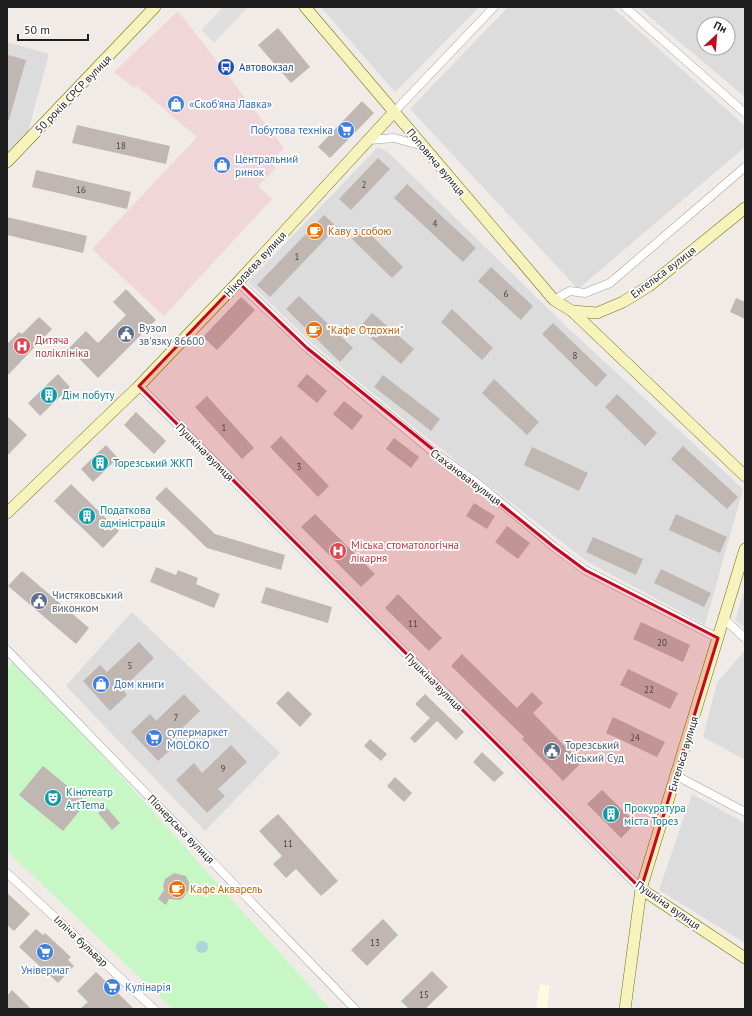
<svg xmlns="http://www.w3.org/2000/svg" width="752" height="1016" font-family="'PT Sans',sans-serif">
  <style>
    .residential { fill: #dddcdd; fill-rule: evenodd }
    .commercial { fill: #f0d6d8 }
    .education { fill: #fefae1 }
    .park { fill: #c7f7c5 }
    .parking { fill: #dfdfdf }
    .water { fill: #a8d6db }
    .building { fill: #c0b7b3 }
    .lines { fill: none; stroke-linecap: round; stroke-linejoin: round }
    .street-casing { stroke: #a3a3a3; stroke-width: 9 }
    .secondary-casing { stroke: #73720a; stroke-width: 12 }
    .street { stroke: #fff; stroke-width: 8 }
    .secondary { stroke: #f7f3bd; stroke-width: 11 }
    .marked { fill: #c6081f; fill-opacity: 0.2; stroke: #c6081f; stroke-width: 3; stroke-linejoin: round }
    .labels { text-anchor: middle; dominant-baseline: central; stroke-width: 3.5; stroke-linejoin: round; paint-order: stroke }
    .number-label { font-size: 9px; fill: #474544 }
    .transit-label { font-size: 11px; fill: #164399; stroke: #fff; text-anchor: start }
    .street-label { font-size: 11px; fill: #1f1f1f; stroke: #fff }
    .shop-label { font-size: 11px; fill: #366cbe; stroke: #fff; text-anchor: start }
    .food-label { font-size: 11px; fill: #c56008; stroke: #fff; text-anchor: start }
    .service-label { font-size: 11px; fill: #4e5e75; stroke: #fff; text-anchor: start }
    .health-label { font-size: 11px; fill: #be3a42; stroke: #fff; text-anchor: start }
    .culture-label { font-size: 11px; fill: #0d838f; stroke: #fff; text-anchor: start }
  </style>
  <rect width="100%" height="100%" fill="#f0ebe6"/>
  <!-- residential -->
  <g class="residential">
    <polygon points="321,7 479,7 395,92"/>
    <polygon points="508,7 612,7 745,126 745,147 578,289 410,109"/>
    <path d="M638,7H745V97ZM704,24H728V48H704Z"/>
    <polygon points="7,42 49,54 28,132 7,155"/>
    <polygon points="378,147 389,153 569,329 743,489 705,625 588,562 418,431 313,344 248,282"/>
    <polygon points="745,589 745,628 735,620"/>
    <polygon points="132,612 280,753 205,831 66,686"/>
    <polygon points="745,650 745,760 703,737 717,683"/>
    <polygon points="692,794 745,823 745,943 659,890"/>
  </g>
  <!-- commercial -->
  <polygon class="commercial" points="178,11 284,148 270,162 276,168 258,186 272,199 164,316 92,249 197,137 137,86 134,88 114,72"/>
  <!-- education -->
  <polygon class="education" points="540,984 550,986 547,1005 550,1009 536,1009"/>
  <!-- park -->
  <polygon class="park" points="16,659 330,1009 173,1009 7,851 7,669"/>
  <!-- parking -->
  <polygon class="parking" points="223,7 248,7 214,43 201,30"/>
  <!-- water -->
  <circle class="water" cx="202" cy="947" r="6"/>
  <!-- building -->
  <g class="building">
    <polygon points="278,28 310,67 291,83 258,45"/>
    <polygon points="8,55 26,60 9,120 7,119"/>
    <polygon points="362,101 374,113 330,158 318,147"/>
    <polygon points="77,125 170,146 166,164 72,143"/>
    <polygon points="378,158 390,169 351,210 339,199"/>
    <polygon points="36,170 131,192 127,209 32,187"/>
    <polygon points="407,184 476,248 463,262 394,198"/>
    <polygon points="324,215 337,227 270,297 257,285"/>
    <polygon points="7,217 87,236 83,253 7,235"/>
    <polygon points="364,228 403,267 392,278 352,239"/>
    <polygon points="491,267 533,306 521,320 478,281"/>
    <polygon points="126,289 156,320 98,378 69,348 86,331 98,343 126,315 113,302"/>
    <polygon points="299,296 353,348 340,362 286,309"/>
    <polygon points="241,297 255,310 217,350 203,337"/>
    <polygon points="736,298 745,302 745,319 730,312"/>
    <polygon points="452,309 493,348 482,360 441,322"/>
    <polygon points="372,313 414,349 401,364 359,328"/>
    <polygon points="39,317 52,329 7,376 7,344 19,332 22,334"/>
    <polygon points="553,323 607,375 596,387 542,334"/>
    <polygon points="58,374 70,387 40,416 28,403"/>
    <polygon points="307,374 327,391 317,403 297,386"/>
    <polygon points="383,375 440,419 431,431 374,387"/>
    <polygon points="494,379 539,422 527,435 482,393"/>
    <polygon points="617,394 657,433 645,446 605,407"/>
    <polygon points="207,396 254,448 242,459 195,407"/>
    <polygon points="344,401 363,416 352,430 333,414"/>
    <polygon points="136,412 166,441 154,454 124,425"/>
    <polygon points="7,416 27,435 7,456"/>
    <polygon points="281,436 329,486 318,497 270,447"/>
    <polygon points="394,438 419,457 411,468 386,449"/>
    <polygon points="106,445 118,458 93,482 81,469"/>
    <polygon points="683,446 738,497 727,509 671,459"/>
    <polygon points="532,447 588,473 579,491 524,465"/>
    <polygon points="71,484 119,531 103,548 54,501"/>
    <polygon points="166,487 215,534 285,555 281,570 207,548 155,498"/>
    <polygon points="474,503 495,516 487,529 466,516"/>
    <polygon points="315,514 375,574 361,587 301,527"/>
    <polygon points="676,514 727,537 720,553 669,530"/>
    <polygon points="507,526 530,543 518,559 495,542"/>
    <polygon points="593,537 643,559 636,575 586,552"/>
    <polygon points="156,567 176,575 178,570 198,578 196,584 220,594 214,608 150,582"/>
    <polygon points="661,569 711,593 704,607 654,583"/>
    <polygon points="22,571 89,628 76,644 8,586"/>
    <polygon points="266,587 332,607 328,623 261,603"/>
    <polygon points="398,594 442,638 429,651 385,608"/>
    <polygon points="641,622 690,645 683,662 633,639"/>
    <polygon points="139,642 154,658 122,689 127,695 110,711 83,681 100,665 107,672"/>
    <polygon points="462,654 517,708 532,692 543,703 533,713 581,763 563,781 522,739 524,737 451,666"/>
    <polygon points="628,669 678,693 670,709 620,685"/>
    <polygon points="288,691 312,714 300,727 276,703"/>
    <polygon points="184,694 200,711 172,738 177,744 158,761 131,732 150,714 156,721"/>
    <polygon points="425,694 464,732 456,740 437,721 415,743 410,738 430,718 415,704"/>
    <polygon points="613,717 665,742 657,757 606,733"/>
    <polygon points="370,739 387,754 381,761 364,746"/>
    <polygon points="231,745 247,762 218,789 225,796 207,813 176,780 194,763 202,773"/>
    <polygon points="482,752 504,773 494,782 473,762"/>
    <polygon points="43,766 87,802 63,831 19,795"/>
    <polygon points="395,777 412,793 404,802 387,786"/>
    <polygon points="602,790 636,823 621,838 587,804"/>
    <polygon points="106,807 120,823 112,830 98,813"/>
    <polygon points="278,814 338,881 321,896 296,869 286,878 273,864 282,856 259,831"/>
    <polygon points="174,873 186,876 190,885 190,888 183,898 180,900 169,899 166,905 158,899 164,890 163,886 165,879"/>
    <polygon points="7,893 30,914 14,931 7,925"/>
    <polygon points="383,919 398,935 367,966 351,950"/>
    <polygon points="36,929 43,935 45,933 71,957 68,960 74,966 58,983 19,947"/>
    <polygon points="432,971 448,987 425,1009 409,1009 401,1001"/>
    <polygon points="96,972 123,998 134,1009 80,1009 88,1002 77,991"/>
    <polygon points="12,990 31,1009 9,1009 7,1007 7,996"/>
  </g>
  <g class="lines">
    <!-- street casing -->
    <g class="street-casing">
      <g id="street">
        <polyline points="625,7 745,113"/>
        <polyline points="394,112 494,7"/>
        <polyline points="369,140 394,138 423,146"/>
        <polyline points="238,282 307,348 431,450 476,482 554,547 585,570 718,638"/>
        <polyline points="554,300 570,291 585,293 610,283 745,167"/>
        <polyline points="139,386 641,889"/>
        <polyline points="724,619 745,638"/>
        <polyline points="7,650 355,1009"/>
        <polyline points="677,776 745,812"/>
        <polyline points="7,873 154,1009"/>
      </g>
    </g>
    <!-- secondary casing -->
    <g class="secondary-casing">
      <g id="secondary">
        <polyline points="305,7 554,300 572,311 745,476"/>
        <polyline points="7,162 155,7"/>
        <polyline points="572,311 597,313 623,302 649,286 745,208"/>
        <polyline points="7,513 139,386 238,282 394,112"/>
        <polyline points="641,889 745,958"/>
        <polyline points="625,1009 641,889 745,549"/>
      </g>
    </g>
    <!-- street -->
    <use href="#street" class="street"/>
    <!-- secondary -->
    <use href="#secondary" class="secondary"/>
  </g>
  <!-- marked area -->
  <path class="marked" d="M238,282L307,348L554,547L585,570L718,638L641,889L139,386Z"/>
  <!-- icons -->
  <defs>
    <g id="bus-disc" transform="scale(0.9)"><circle r="9.5" fill="#1a4fb4" stroke="#fff"/><path d="M-5-6H5V4H4V6H2V4H-2V6H-4V4H-5ZM-3.5-4V0h7V-4ZM-3.5 1.2v1.5H-2V1.2ZM2 1.2v1.5H3.5V1.2Z" fill="#fff"/></g>
    <g id="shop-disc" transform="scale(0.9)"><circle r="9.5" fill="#3f7fe0" stroke="#fff"/><path d="M-5-2.5h2.3a2.7 3.5 0 0 1 5.4 0H5L5.5 6h-11ZM-1.5-2.5h3a1.5 2.3 0 0 0-3 0Z" fill="#fff"/></g>
    <g id="supermarket-disc" transform="scale(0.9)"><circle r="9.5" fill="#3f7fe0" stroke="#fff"/><path d="M-6-5.5h2.5l.6 2H6L4.5 2H-2.5L-4.4-4H-6ZM-1.5 3.2a1.3 1.3 0 1 0 .1 0ZM3 3.2a1.3 1.3 0 1 0 .1 0Z" fill="#fff"/></g>
    <g id="cafe-disc" transform="scale(0.9)"><circle r="9.5" fill="#e8710a" stroke="#fff"/><path d="M-5.5-4.5H6V0H3Q3 3.5 0 3.5H-2.5Q-5.5 3.5-5.5 0ZM3-3.2v2h1.7v-2ZM-6 4.5H4V6H-6Z" fill="#fff"/></g>
    <g id="civic-disc" transform="scale(0.9)"><circle r="9.5" fill="#5c6f8a" stroke="#fff"/><path d="M-.6-6.5H3V-4.5H.6V-3L4-1V1h2V6H-6V1h2V-1L-.6-3ZM-1.2 2.5V6h2.4V2.5Z" fill="#fff"/></g>
    <g id="hospital-disc" transform="scale(0.9)"><circle r="9.5" fill="#e0444e" stroke="#fff"/><path d="M-5-5h3v3.5h4V-5h3V5h-3V1.5h-4V5h-3Z" fill="#fff"/></g>
    <g id="building-disc" transform="scale(0.9)"><circle r="9.5" fill="#0f9aa8" stroke="#fff"/><path d="M-4-6H4V6H1V3H-1V6H-4ZM-2.5-4.3h1.7v1.8h-1.7ZM.8-4.3h1.7v1.8H.8ZM-2.5-1h1.7V.8h-1.7ZM.8-1h1.7V.8H.8Z" fill="#fff"/></g>
    <g id="theatre-disc" transform="scale(0.9)"><circle r="9.5" fill="#0f9aa8" stroke="#fff"/><path d="M-5-5.5Q0-4 5-5.5V0Q5 5 0 6Q-5 5-5 0ZM-3.3-2.5H-1v1.5H-3.3ZM1-2.5H3.3v1.5H1ZM-2.8 1Q0 5.5 2.8 1Z" fill="#fff"/></g>
  </defs>
  <g fill-rule="evenodd">
    <use href="#bus-disc" x="226" y="67"/>
    <use href="#shop-disc" x="176" y="104"/>
    <use href="#supermarket-disc" x="346" y="130"/>
    <use href="#shop-disc" x="222" y="165"/>
    <use href="#cafe-disc" x="315" y="231"/>
    <use href="#cafe-disc" x="314" y="330"/>
    <use href="#civic-disc" x="126" y="334"/>
    <use href="#hospital-disc" x="22" y="346"/>
    <use href="#building-disc" x="49" y="395"/>
    <use href="#building-disc" x="100" y="463"/>
    <use href="#building-disc" x="87" y="516"/>
    <use href="#hospital-disc" x="338" y="551"/>
    <use href="#civic-disc" x="39" y="601"/>
    <use href="#shop-disc" x="101" y="684"/>
    <use href="#supermarket-disc" x="154" y="738"/>
    <use href="#civic-disc" x="552" y="751"/>
    <use href="#theatre-disc" x="53" y="798"/>
    <use href="#building-disc" x="611" y="814"/>
    <use href="#cafe-disc" x="177" y="889"/>
    <use href="#supermarket-disc" x="45" y="952"/>
    <use href="#supermarket-disc" x="112" y="987"/>
  </g>
  <g class="labels">
    <!-- number labels -->
    <g class="number-label">
      <text x="121" y="145">18</text>
      <text x="364" y="184">2</text>
      <text x="81" y="189">16</text>
      <text x="435" y="223">4</text>
      <text x="297" y="256">1</text>
      <text x="506" y="293">6</text>
      <text x="575" y="355">8</text>
      <text x="224" y="427">1</text>
      <text x="299" y="466">3</text>
      <text x="413" y="623">11</text>
      <text x="662" y="642">20</text>
      <text x="130" y="665">5</text>
      <text x="649" y="689">22</text>
      <text x="176" y="717">7</text>
      <text x="635" y="737">24</text>
      <text x="223" y="768">9</text>
      <text x="288" y="843">11</text>
      <text x="375" y="942">13</text>
      <text x="424" y="994">15</text>
    </g>
    <!-- transit labels -->
    <g class="transit-label">
      <text x="239" y="67">Автовокзал</text>
    </g>
    <!-- street labels -->
    <g class="street-label">
      <text transform="translate(73 94) rotate(-46)">50 років СРСР вулиця</text>
      <text transform="translate(436 162) rotate(50)">Поповича вулиця</text>
      <text transform="translate(255 264) rotate(-47)">Ніколаєва вулиця</text>
      <text transform="translate(663 272) rotate(-37)">Енгельса вулиця</text>
      <text transform="translate(205 452) rotate(45)">Пушкіна вулиця</text>
      <text transform="translate(466 477) rotate(37)">Стаханова вулиця</text>
      <text transform="translate(434 682) rotate(45)">Пушкіна вулиця</text>
      <text transform="translate(683 754) rotate(-73)">Енгельса вулиця</text>
      <text transform="translate(181 829) rotate(46)">Піонерська вулиця</text>
      <text transform="translate(668 905) rotate(35)">Пушкіна вулиця</text>
      <text transform="translate(81 941) rotate(43)">Ілліча бульвар</text>
    </g>
    <!-- shop labels -->
    <g class="shop-label">
      <text x="189" y="104">«Скоб'яна Лавка»</text>
      <text x="333" y="130" text-anchor="end">Побутова техніка</text>
      <text x="235" y="159">Центральний<tspan x="235" dy="13">ринок</tspan></text>
      <text x="114" y="684">Дом книги</text>
      <text x="167" y="732">супермаркет<tspan x="167" dy="13">MOLOKO</tspan></text>
      <text x="45" y="970" text-anchor="middle">Універмаг</text>
      <text x="125" y="987">Кулінарія</text>
    </g>
    <!-- food labels -->
    <g class="food-label">
      <text x="328" y="231">Каву з собою</text>
      <text x="327" y="330">"Кафе Отдохни"</text>
      <text x="190" y="889">Кафе Акварель</text>
    </g>
    <!-- service labels -->
    <g class="service-label">
      <text x="139" y="328">Вузол<tspan x="139" dy="13">зв'язку 86600</tspan></text>
      <text x="52" y="595">Чистяковський<tspan x="52" dy="13">виконком</tspan></text>
      <text x="565" y="745">Торезський<tspan x="565" dy="13">Міський Суд</tspan></text>
    </g>
    <!-- health labels -->
    <g class="health-label">
      <text x="35" y="340">Дитяча<tspan x="35" dy="13">поліклініка</tspan></text>
      <text x="351" y="545">Міська стоматологічна<tspan x="351" dy="13">лікарня</tspan></text>
    </g>
    <!-- culture labels -->
    <g class="culture-label">
      <text x="62" y="395">Дім побуту</text>
      <text x="113" y="463">Торезський ЖКП</text>
      <text x="100" y="510">Податкова<tspan x="100" dy="13">адміністрація</tspan></text>
      <text x="66" y="792">Кінотеатр<tspan x="66" dy="13">ArtTema</tspan></text>
      <text x="624" y="808">Прокуратура<tspan x="624" dy="13">міста Торез</tspan></text>
    </g>
  </g>
  <!-- border -->
  <rect width="752" height="1016" fill="none" stroke="#1f1f1f" stroke-width="16"/>
  <!-- north arrow -->
  <g transform="translate(716 36) rotate(26)"><circle r="19" fill="#ffffff" stroke="#a5a5a5"/>
  <path d="M0-3L7 15L0 10L-7 15Z" fill="#c6081f"/>
  <text y="-6" font-size="11" font-weight="bold" text-anchor="middle" fill="#1f1f1f">Пн</text>
  </g>
  <!-- scale -->
  <path d="M18 34v6h70v-6" fill="none" stroke="#1f1f1f" stroke-width="2"/>
  <text x="24" y="34" font-size="12" fill="#1f1f1f" stroke="#ffffff" stroke-width="3" paint-order="stroke">50 m</text>
</svg>
